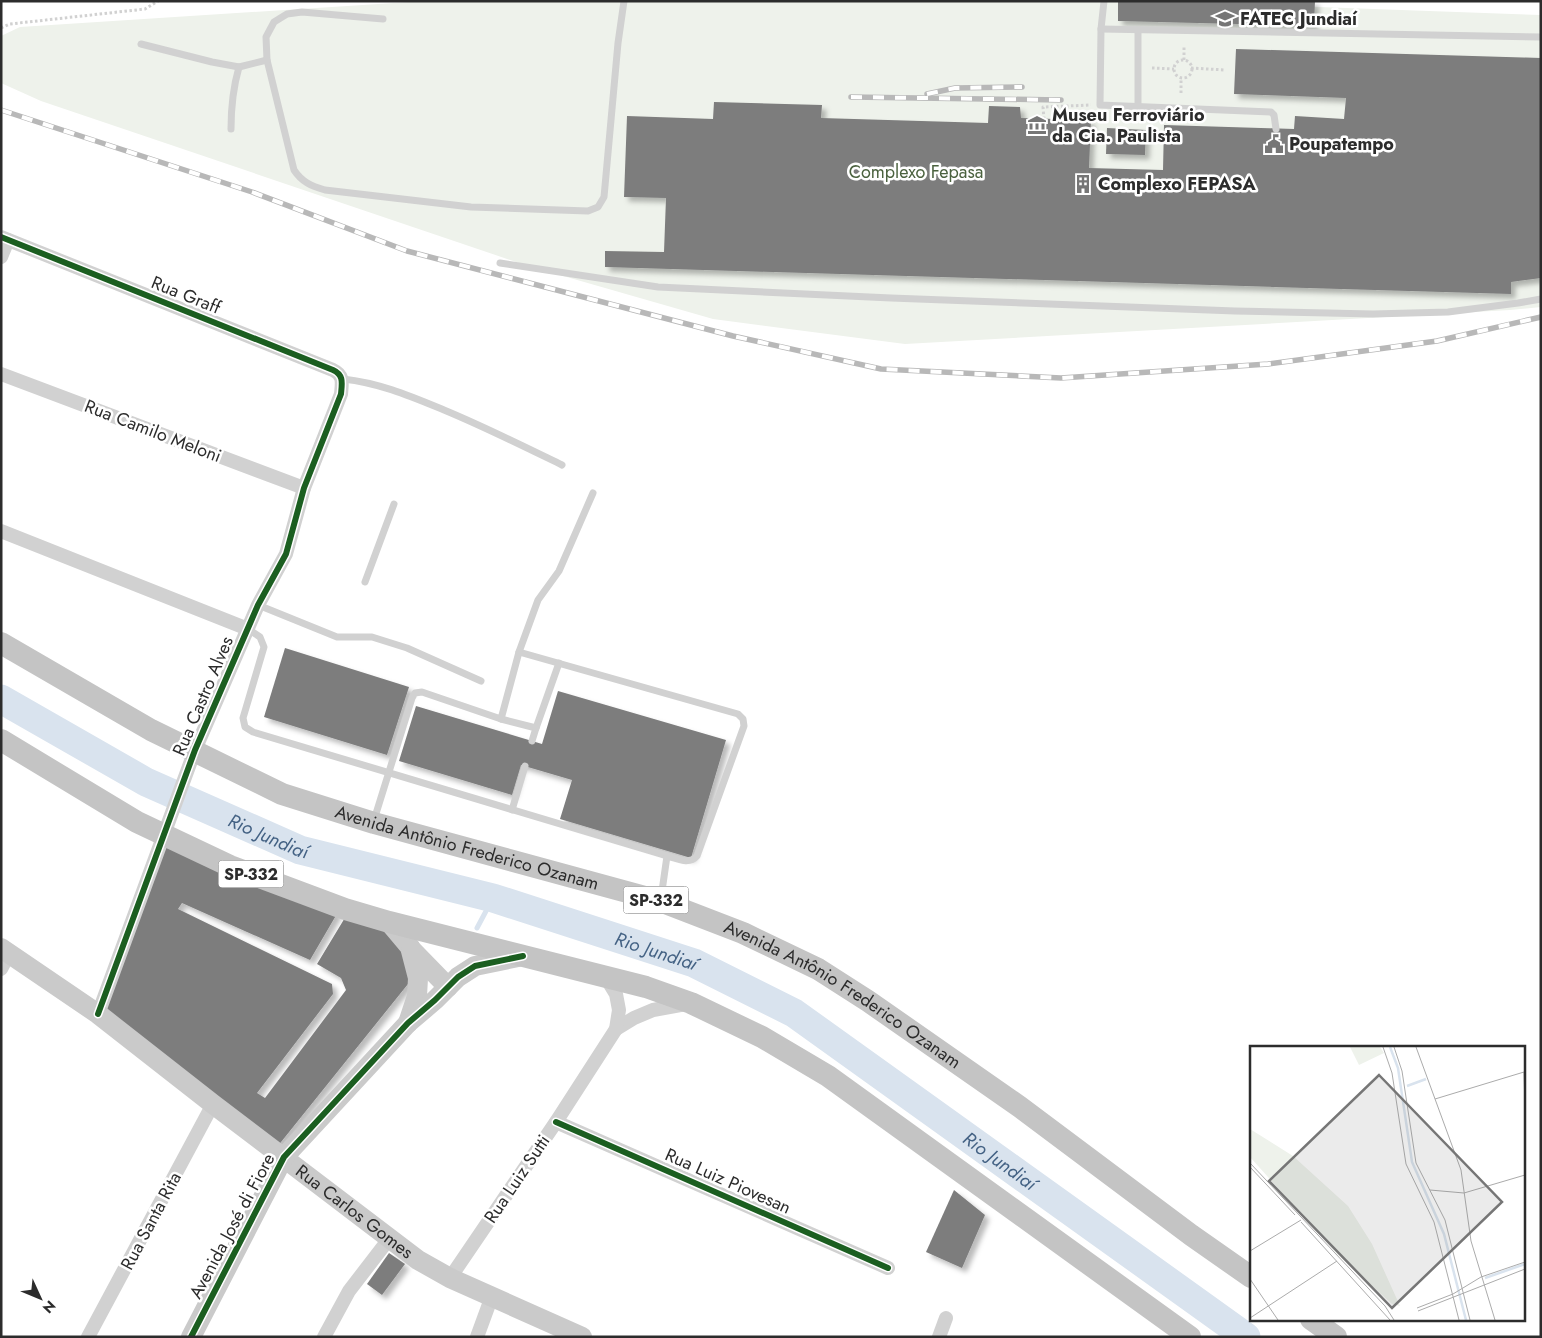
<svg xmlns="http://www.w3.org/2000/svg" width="1542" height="1338" font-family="Jost,sans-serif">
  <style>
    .green { fill: #eef2eb }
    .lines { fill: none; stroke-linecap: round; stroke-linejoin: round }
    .stream { stroke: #d9e3ee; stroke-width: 5 }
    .river { stroke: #d9e3ee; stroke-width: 29 }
    .building { fill: #7d7d7d; filter: url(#shadow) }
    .path { stroke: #d1d1d1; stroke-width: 3; stroke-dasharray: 2.5 2.5; stroke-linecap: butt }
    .lane { stroke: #d1d1d1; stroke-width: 7 }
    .street { stroke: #d1d1d1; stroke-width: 14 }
    .secondary { stroke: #cacaca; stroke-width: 20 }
    .primary { stroke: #c4c4c4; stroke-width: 22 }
    .rail-casing { stroke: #b8b8b8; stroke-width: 5.5 }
    .rail { stroke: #fff; stroke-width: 4; stroke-dasharray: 11; stroke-linecap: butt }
    .cycleway-casing { stroke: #fff; stroke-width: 9 }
    .cycleway { stroke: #1b5e20; stroke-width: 6 }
    .labels { text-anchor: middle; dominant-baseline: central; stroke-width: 5; stroke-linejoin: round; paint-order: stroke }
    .shield { fill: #fff; stroke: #6b6b6b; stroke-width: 1 }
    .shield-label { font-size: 16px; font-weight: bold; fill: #2c2c2c }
    .poi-label { font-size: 18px; font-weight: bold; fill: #2c2c2c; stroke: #fff; text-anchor: start }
    .park-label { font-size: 18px; fill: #4b623f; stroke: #fff }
    .street-label { font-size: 18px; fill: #2c2c2c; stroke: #fff }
    .water-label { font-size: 19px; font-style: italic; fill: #446284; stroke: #fff }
    .inset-river { fill: none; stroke: #d9e3ee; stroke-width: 2.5 }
    .inset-road { fill: none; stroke: #ababab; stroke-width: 1 }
    .view { fill: #767676; fill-opacity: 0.15; stroke: #767676; stroke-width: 2.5 }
    .inset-edge { fill: none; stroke: #2c2c2c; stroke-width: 2.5 }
  </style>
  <defs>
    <filter id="shadow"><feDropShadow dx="4.5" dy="4.5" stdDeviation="2.5" flood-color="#0004"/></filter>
  </defs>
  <rect width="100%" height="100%" fill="#fff"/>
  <!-- green -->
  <polygon class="green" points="425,1 1147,1 1541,15 1541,307 1510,310 905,344 713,319 525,265 41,101 1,83 1,36 20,27"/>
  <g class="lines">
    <!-- stream -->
    <polyline class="stream" points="477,928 493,898"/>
    <!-- river -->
    <path class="river" id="s1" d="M1,699L146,782L300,850L493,898L694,963L794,1013L1246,1337"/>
  </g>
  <!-- building -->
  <g class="building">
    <polygon points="1118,1 1315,1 1314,26 1118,21"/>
    <polygon points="1236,49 1541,58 1541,278 1511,282 1511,294 605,267 605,251 664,252 666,198 624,197 627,116 713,119 714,102 822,105 821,118 988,123 989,106 1020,107 1021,118 1091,120 1089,168 1163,170 1164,125 1294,129 1295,116 1344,119 1346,98 1234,94"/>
    <polygon points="1107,128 1146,130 1145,155 1106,154"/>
    <polygon points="285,648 409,687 387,755 264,717"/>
    <polygon points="558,691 726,740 691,858 560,819 572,780 521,765 512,795 399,761 416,706 542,744"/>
    <polygon points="167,842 338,912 310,960 182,903 178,909 332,984 333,994 257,1093 265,1098 346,990 341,978 317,964 346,916 386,926 404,948 412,979 277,1147 103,1011"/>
    <polygon points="954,1190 985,1215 962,1268 926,1252"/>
    <polygon points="389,1253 405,1264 382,1295 367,1284"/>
  </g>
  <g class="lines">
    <!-- path -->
    <g class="path">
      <polyline points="1,28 10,24 145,9 158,1"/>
      <polyline points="1184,60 1184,47"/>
      <circle cx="1183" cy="69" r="9"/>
      <polyline points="1152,68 1174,69"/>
      <polyline points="1191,68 1225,70"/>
      <polyline points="1181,93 1181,78"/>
      <polyline points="1044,119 1043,107 1091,105"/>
    </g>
    <!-- lane -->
    <g class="lane">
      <polyline points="1104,1 1101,29 1100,105 1271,112 1274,115 1276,129"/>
      <path d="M383,19L302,12L287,14L274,22L266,37L267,60L294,170C302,182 311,186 325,190L471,207L588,211L598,207L604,197L618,43L624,1"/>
      <polyline points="1101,29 1541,37"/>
      <polyline points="1138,30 1138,107"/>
      <polyline points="141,44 212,62 239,67 267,60"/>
      <path d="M231,129C231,107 233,88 239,67"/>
      <polyline points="500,263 658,287 891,298 1235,311 1373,314 1448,312 1518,303 1541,299"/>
      <path d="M343,379C380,383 410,396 444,410C485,427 523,446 562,465"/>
      <polyline points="365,582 394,504"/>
      <polyline points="258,605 337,637 372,637 407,648 481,681"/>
      <path d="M248,629L260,637L264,647L243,718L245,727L253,732L667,856C678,859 689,865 697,856L744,726L743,719L738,714L519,652"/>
      <polyline points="501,719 536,728 532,741"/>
      <polyline points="536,728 559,663"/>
      <polyline points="512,810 525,766"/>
      <polyline points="374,820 412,698 415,693 422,692 501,719 519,652 538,600 559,571 593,493"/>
      <polyline points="661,898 667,856"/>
    </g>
    <!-- street -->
    <g class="street">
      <path d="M1,237L333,370C344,375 342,383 341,394L304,488L286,554L258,605L195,750L98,1014"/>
      <polyline points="1,257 8,240"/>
      <polyline points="1,374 304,488"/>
      <polyline points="1,531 248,629"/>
      <polyline points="1,969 9,954"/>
      <polyline points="616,1029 634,1018 653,1010 686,1004"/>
      <polyline points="556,1122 888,1268"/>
      <polyline points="450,1278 556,1122 616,1029 619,1010 616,994 605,976"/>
      <polyline points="88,1337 213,1104"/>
      <polyline points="324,1337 349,1291 389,1239"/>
      <polyline points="477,1337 492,1296"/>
      <polyline points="939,1337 946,1318"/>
    </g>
    <!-- secondary -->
    <g class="secondary">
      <polyline points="389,922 410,947 418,978 417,996 408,1023"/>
      <path id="s2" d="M1,948L98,1014L213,1104L418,1260L450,1278L582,1337"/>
      <polyline points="411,949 448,987"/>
      <polyline points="191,1337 284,1157 408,1023 435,1000 458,977 475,966 523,956"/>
    </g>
    <!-- primary -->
    <g class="primary">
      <path id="s3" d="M1,643L151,730L282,794L374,823L660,901L743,933L818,969L868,1001L1020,1107L1191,1235L1251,1277"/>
      <polyline points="1,740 137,822 230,866 345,909 389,922 646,987 691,1003 762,1037 828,1076 1190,1337"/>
      <polyline points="1311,1319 1336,1337"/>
    </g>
    <!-- rail casing -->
    <g class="rail-casing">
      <g id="rail">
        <polyline points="927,94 955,88 1022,87"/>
        <polyline points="851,97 1061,100"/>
        <polyline points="1,110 252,192 407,251 733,336 881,369 1061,378 1268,364 1437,341 1541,317"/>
      </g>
    </g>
    <!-- rail -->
    <use href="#rail" class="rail"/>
    <!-- cycleway casing -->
    <g class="cycleway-casing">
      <g id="cycleway">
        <path d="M1,237L333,370C344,375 342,383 341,394L304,488L286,554L258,605L195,750L98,1014"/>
        <polyline points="556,1122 888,1268"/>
        <polyline points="191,1337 284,1157 408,1023 435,1000 458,977 475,966 523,956"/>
      </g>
    </g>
    <!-- cycleway -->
    <use href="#cycleway" class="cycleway"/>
  </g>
  <!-- icons -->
  <defs>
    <g id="university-bare" transform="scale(1.5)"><path d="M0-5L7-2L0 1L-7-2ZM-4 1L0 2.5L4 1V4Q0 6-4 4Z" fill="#767676" stroke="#fff" stroke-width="2.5" paint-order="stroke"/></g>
    <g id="museum-bare" transform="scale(1.5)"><path d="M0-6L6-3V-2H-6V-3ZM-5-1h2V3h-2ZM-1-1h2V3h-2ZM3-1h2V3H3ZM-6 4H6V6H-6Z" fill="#767676" stroke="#fff" stroke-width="2.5" paint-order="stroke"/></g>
    <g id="civic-bare" transform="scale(1.5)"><path d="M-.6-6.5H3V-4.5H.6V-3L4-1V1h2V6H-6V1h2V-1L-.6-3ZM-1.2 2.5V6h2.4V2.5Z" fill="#767676" stroke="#fff" stroke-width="2.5" paint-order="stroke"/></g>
    <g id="building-bare" transform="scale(1.5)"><path d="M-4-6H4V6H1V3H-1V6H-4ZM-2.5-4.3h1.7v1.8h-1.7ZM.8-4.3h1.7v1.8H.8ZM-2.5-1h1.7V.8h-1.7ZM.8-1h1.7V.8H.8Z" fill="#767676" stroke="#fff" stroke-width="2.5" paint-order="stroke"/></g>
  </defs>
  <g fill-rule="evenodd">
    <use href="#university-bare" x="1225" y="19"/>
    <use href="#museum-bare" x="1037" y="125"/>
    <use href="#civic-bare" x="1274" y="144"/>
    <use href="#building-bare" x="1083" y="184"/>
  </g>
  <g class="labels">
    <!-- shield labels -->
    <g class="shield">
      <rect x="218.5" y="860.5" width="65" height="27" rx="4"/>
      <rect x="623.5" y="886.5" width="65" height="27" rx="4"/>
    </g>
    <g class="shield-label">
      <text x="251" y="874">SP-332</text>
      <text x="656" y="900">SP-332</text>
    </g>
    <!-- poi labels -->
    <g class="poi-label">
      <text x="1240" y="19">FATEC Jundiaí</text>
      <text x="1052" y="115">Museu Ferroviário<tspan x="1052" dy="21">da Cia. Paulista</tspan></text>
      <text x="1289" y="144">Poupatempo</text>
      <text x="1098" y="184">Complexo FEPASA</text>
    </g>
    <!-- park labels -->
    <g class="park-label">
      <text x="916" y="172">Complexo Fepasa</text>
    </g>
    <!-- street labels -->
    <g class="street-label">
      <text transform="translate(186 295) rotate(22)">Rua Graff</text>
      <text transform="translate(153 431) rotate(21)">Rua Camilo Meloni</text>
      <text transform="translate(203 696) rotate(-67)">Rua Castro Alves</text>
      <text stroke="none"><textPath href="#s3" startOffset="512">Avenida Antônio Frederico Ozanam</textPath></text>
      <text stroke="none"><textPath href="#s3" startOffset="918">Avenida Antônio Frederico Ozanam</textPath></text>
      <text transform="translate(517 1179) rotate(-56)">Rua Luiz Sutti</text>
      <text transform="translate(728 1181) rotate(24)">Rua Luiz Piovesan</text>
      <text stroke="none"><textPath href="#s2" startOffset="441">Rua Carlos Gomes</textPath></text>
      <text transform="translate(151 1221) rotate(-62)">Rua Santa Rita</text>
      <text transform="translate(232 1226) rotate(-62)">Avenida José di Fiore</text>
    </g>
    <!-- water labels -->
    <g class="water-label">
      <text stroke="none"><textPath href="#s1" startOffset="301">Rio Jundiaí</textPath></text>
      <text stroke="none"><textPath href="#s1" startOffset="706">Rio Jundiaí</textPath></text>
      <text stroke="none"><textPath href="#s1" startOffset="1111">Rio Jundiaí</textPath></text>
    </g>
  </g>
  <!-- overview -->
  <g transform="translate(1250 1046)">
    <rect width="275" height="275" fill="#fff"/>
    <path d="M100,1H130L134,7L109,19ZM0,83L43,110L98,160L122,198L150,260L142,258L87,208L0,111Z" fill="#eef2eb"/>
    <path class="inset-river" d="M140,1L148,22L162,116L194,188L216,274M157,40L176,33M235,232L275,218"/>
    <path class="inset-road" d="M133,1L142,27L156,118L184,176L209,274M144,1L152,25L166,117L195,174L220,274M166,1L211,124L221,195L245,274M185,53L274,26L275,61M0,117L135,260L144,274M0,121L45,169M180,144L214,147L275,129M51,176L140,274M0,205L51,174M0,233L28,274M167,262L203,248L231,231L275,216M168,265L275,223M0,272L87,215"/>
    <path class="view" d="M129,29L252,156L142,262L19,135Z"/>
    <rect width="275" height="275" class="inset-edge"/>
  </g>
  <!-- border -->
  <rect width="1542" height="1338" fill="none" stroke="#2c2c2c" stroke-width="5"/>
  <!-- north arrow -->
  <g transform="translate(40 1298) rotate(134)" stroke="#ffffff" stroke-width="4" paint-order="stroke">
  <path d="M0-4L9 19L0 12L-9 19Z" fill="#2c2c2c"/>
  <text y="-8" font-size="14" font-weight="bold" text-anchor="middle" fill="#2c2c2c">N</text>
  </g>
</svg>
